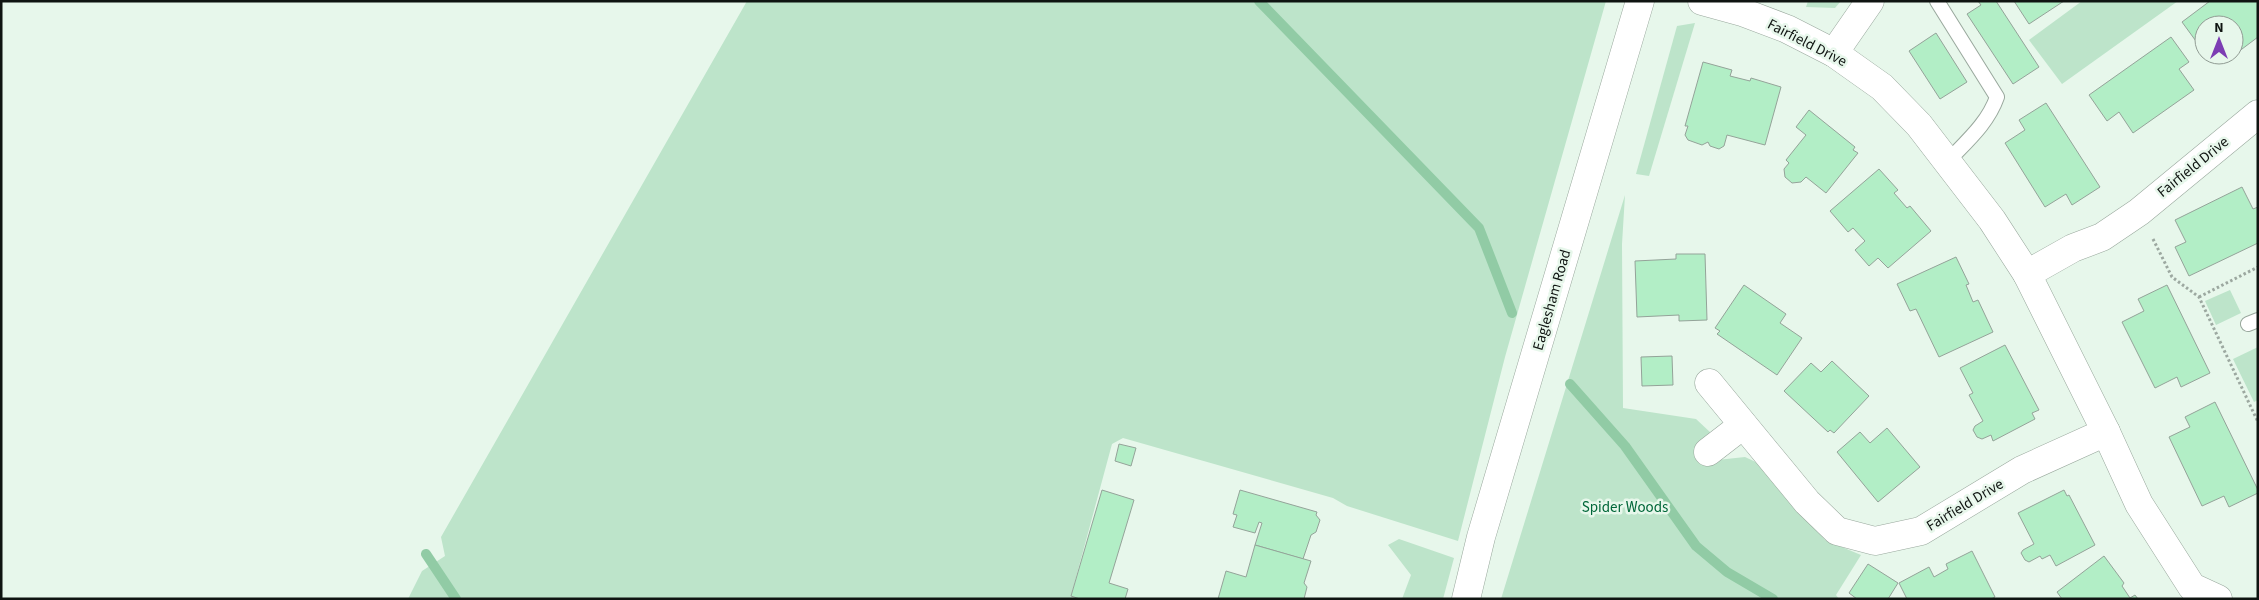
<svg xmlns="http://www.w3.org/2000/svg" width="2259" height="600" font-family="'Source Sans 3',sans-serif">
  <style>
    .green { fill: #bde4ca }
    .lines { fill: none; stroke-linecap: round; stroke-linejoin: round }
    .stream { stroke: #91cba5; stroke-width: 10 }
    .building { fill: #b2eec6; stroke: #94a399 }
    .service-casing { stroke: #99a89d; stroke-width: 16 }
    .minor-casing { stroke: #99a89d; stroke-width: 29 }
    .secondary-casing { stroke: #99a89d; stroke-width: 29 }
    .path { stroke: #9ca8a0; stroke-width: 3; stroke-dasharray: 2.5 2.5; stroke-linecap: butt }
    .service { stroke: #fff; stroke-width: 14 }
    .minor { stroke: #fff; stroke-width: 28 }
    .secondary { stroke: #fff; stroke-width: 28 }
    .labels { text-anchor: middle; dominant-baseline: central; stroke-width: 5; stroke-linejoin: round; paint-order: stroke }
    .street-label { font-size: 15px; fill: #0f1411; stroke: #e7f7eb }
    .park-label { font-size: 15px; fill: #006739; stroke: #e7f7eb }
  </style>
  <rect width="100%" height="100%" fill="#e7f7eb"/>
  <!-- green -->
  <g class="green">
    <polygon points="747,1 1606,1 1505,357 1458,541 1347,506 1333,498 1123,438 1112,444 1071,596 1080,599 408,599 422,571 445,556 441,537"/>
    <polygon points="1808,1 1841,1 1835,8 1806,7"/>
    <polygon points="2082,1 2178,1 2062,84 2029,40"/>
    <polygon points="1695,23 1649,176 1636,174 1677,26"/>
    <polygon points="1625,195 1622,244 1623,408 1696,419 1711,433 1717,460 1745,457 1760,464 1825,540 1861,555 1836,595 1839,599 1501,599"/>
    <polygon points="2230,290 2241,313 2216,325 2205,301"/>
    <polygon points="2258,347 2258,400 2254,402 2233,359"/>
    <polygon points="1399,539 1454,558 1443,599 1402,599 1411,575 1388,545"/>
  </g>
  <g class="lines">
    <!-- stream -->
    <g class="stream">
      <polyline points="1259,1 1479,228 1512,313"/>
      <polyline points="1570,384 1625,446 1696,546 1727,572 1773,599"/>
      <polyline points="426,554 456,599"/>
    </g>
  </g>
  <!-- building -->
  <g class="building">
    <polygon points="1978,1 1996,1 2039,67 2013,84 1967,14 1981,5"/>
    <polygon points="2014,1 2064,1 2029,24"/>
    <polygon points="2210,1 2258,1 2258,37 2234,55 2234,25 2204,25 2204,45 2201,48 2182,22"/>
    <polygon points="1936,33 1967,82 1940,99 1909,51"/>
    <polygon points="2171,37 2189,62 2179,69 2194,90 2133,133 2119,112 2107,121 2089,95"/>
    <polygon points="1703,62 1732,70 1730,76 1750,81 1751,78 1781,87 1765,145 1727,135 1724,146 1719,149 1710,146 1708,142 1702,145 1688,140 1685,135 1688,126 1685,126"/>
    <polygon points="2046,103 2100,187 2072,205 2066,194 2045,207 2005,143 2025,130 2019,120"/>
    <polygon points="1809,110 1855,147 1853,150 1858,153 1826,193 1806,177 1801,182 1792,183 1785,177 1784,169 1789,163 1786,160 1806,135 1796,127"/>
    <polygon points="1879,169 1898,190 1894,193 1907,208 1910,206 1931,231 1888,268 1878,258 1869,266 1855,250 1865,241 1853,228 1848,232 1830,211"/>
    <polygon points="2242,187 2253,209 2258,207 2258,243 2189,276 2175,247 2186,242 2175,220"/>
    <polygon points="1676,254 1705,254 1707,320 1679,321 1679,315 1637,317 1635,261 1676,259"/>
    <polygon points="1956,257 1969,284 1966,285 1973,302 1978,300 1993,332 1939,357 1916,309 1910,311 1897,284"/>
    <polygon points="1744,285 1786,314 1780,323 1802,338 1777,375 1717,334 1720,331 1715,328"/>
    <polygon points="2167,285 2210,373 2181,387 2177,377 2155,388 2122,322 2144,311 2138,299"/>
    <polygon points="2005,345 2039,410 2032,413 2035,419 1993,441 1991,435 1982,439 1977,437 1973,430 1975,426 1983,421 1969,395 1973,393 1960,368"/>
    <polygon points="1672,356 1673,385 1642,386 1641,357"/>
    <polygon points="1832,361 1869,396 1834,433 1830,430 1828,432 1784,391 1811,363 1821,372"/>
    <polygon points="2215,402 2258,490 2258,493 2229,507 2224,496 2202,506 2169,437 2190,427 2185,417"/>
    <polygon points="1887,428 1920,467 1878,502 1837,452 1860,432 1870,443"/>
    <polygon points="1119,444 1136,448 1131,466 1115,461"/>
    <polygon points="1102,490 1134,500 1109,583 1128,589 1125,599 1080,599 1071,596"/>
    <polygon points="1240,490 1317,512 1316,515 1320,520 1316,532 1311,535 1303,559 1255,545 1262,523 1259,522 1255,533 1233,527 1237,515 1233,514"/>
    <polygon points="2064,490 2067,496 2069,495 2095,545 2056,566 2050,555 2042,559 2040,556 2029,562 2025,560 2021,553 2023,550 2034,544 2018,513"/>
    <polygon points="1255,545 1311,561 1304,583 1307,587 1304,599 1218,599 1226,571 1246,577"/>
    <polygon points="1972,551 1995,597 1991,599 1907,599 1899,583 1929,567 1934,577 1948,569 1946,564"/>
    <polygon points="2104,556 2124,583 2122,586 2130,598 2135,595 2138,599 2062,599 2057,592"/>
    <polygon points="1868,564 1898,583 1888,599 1857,599 1849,593"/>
  </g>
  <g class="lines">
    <!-- service casing -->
    <g class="service-casing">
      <g id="service">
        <path d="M1937,1L1997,97C1988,123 1967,141 1948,161"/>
        <polyline points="2248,324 2258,320"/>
      </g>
    </g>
    <!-- minor casing -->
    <g class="minor-casing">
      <g id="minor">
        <polyline points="1702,1 1742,12 1787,29 1834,53 1882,87 1919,125 1992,220 2027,274 2106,432 2139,504 2192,587 2218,599"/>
        <polyline points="1834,53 1870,1"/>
        <polyline points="2027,274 2073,248 2102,237 2139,212 2258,114"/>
        <polyline points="1709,383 1807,502 1837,531 1875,541 1921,531 2022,470 2106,432"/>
        <polyline points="1708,452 1743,425"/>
      </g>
    </g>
    <!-- secondary casing -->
    <g class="secondary-casing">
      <polyline id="secondary" points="1466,599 1481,537 1640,1"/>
    </g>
    <!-- path -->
    <g class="path">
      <polyline points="2153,239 2172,277 2199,297 2258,422"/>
      <polyline points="2199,297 2258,267"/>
    </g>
    <!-- service -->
    <use href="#service" class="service"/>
    <!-- minor -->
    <use href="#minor" class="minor"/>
    <!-- secondary -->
    <use href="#secondary" class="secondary"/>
  </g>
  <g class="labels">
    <!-- street labels -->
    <g class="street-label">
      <text transform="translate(1807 43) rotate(27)">Fairfield Drive</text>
      <text transform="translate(2193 167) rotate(-39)">Fairfield Drive</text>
      <text transform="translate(1552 300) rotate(-74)">Eaglesham Road</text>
      <text transform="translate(1965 505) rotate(-31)">Fairfield Drive</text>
    </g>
    <!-- park labels -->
    <g class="park-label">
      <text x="1625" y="507">Spider Woods</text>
    </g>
  </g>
  <!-- border -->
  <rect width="2259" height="600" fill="none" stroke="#0f1411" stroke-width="5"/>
  <!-- north arrow -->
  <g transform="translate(2219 40)"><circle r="24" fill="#e7f7eb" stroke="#919c94"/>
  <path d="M0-4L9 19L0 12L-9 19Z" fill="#7c3db3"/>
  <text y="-8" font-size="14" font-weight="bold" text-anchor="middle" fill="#0f1411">N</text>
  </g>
</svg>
